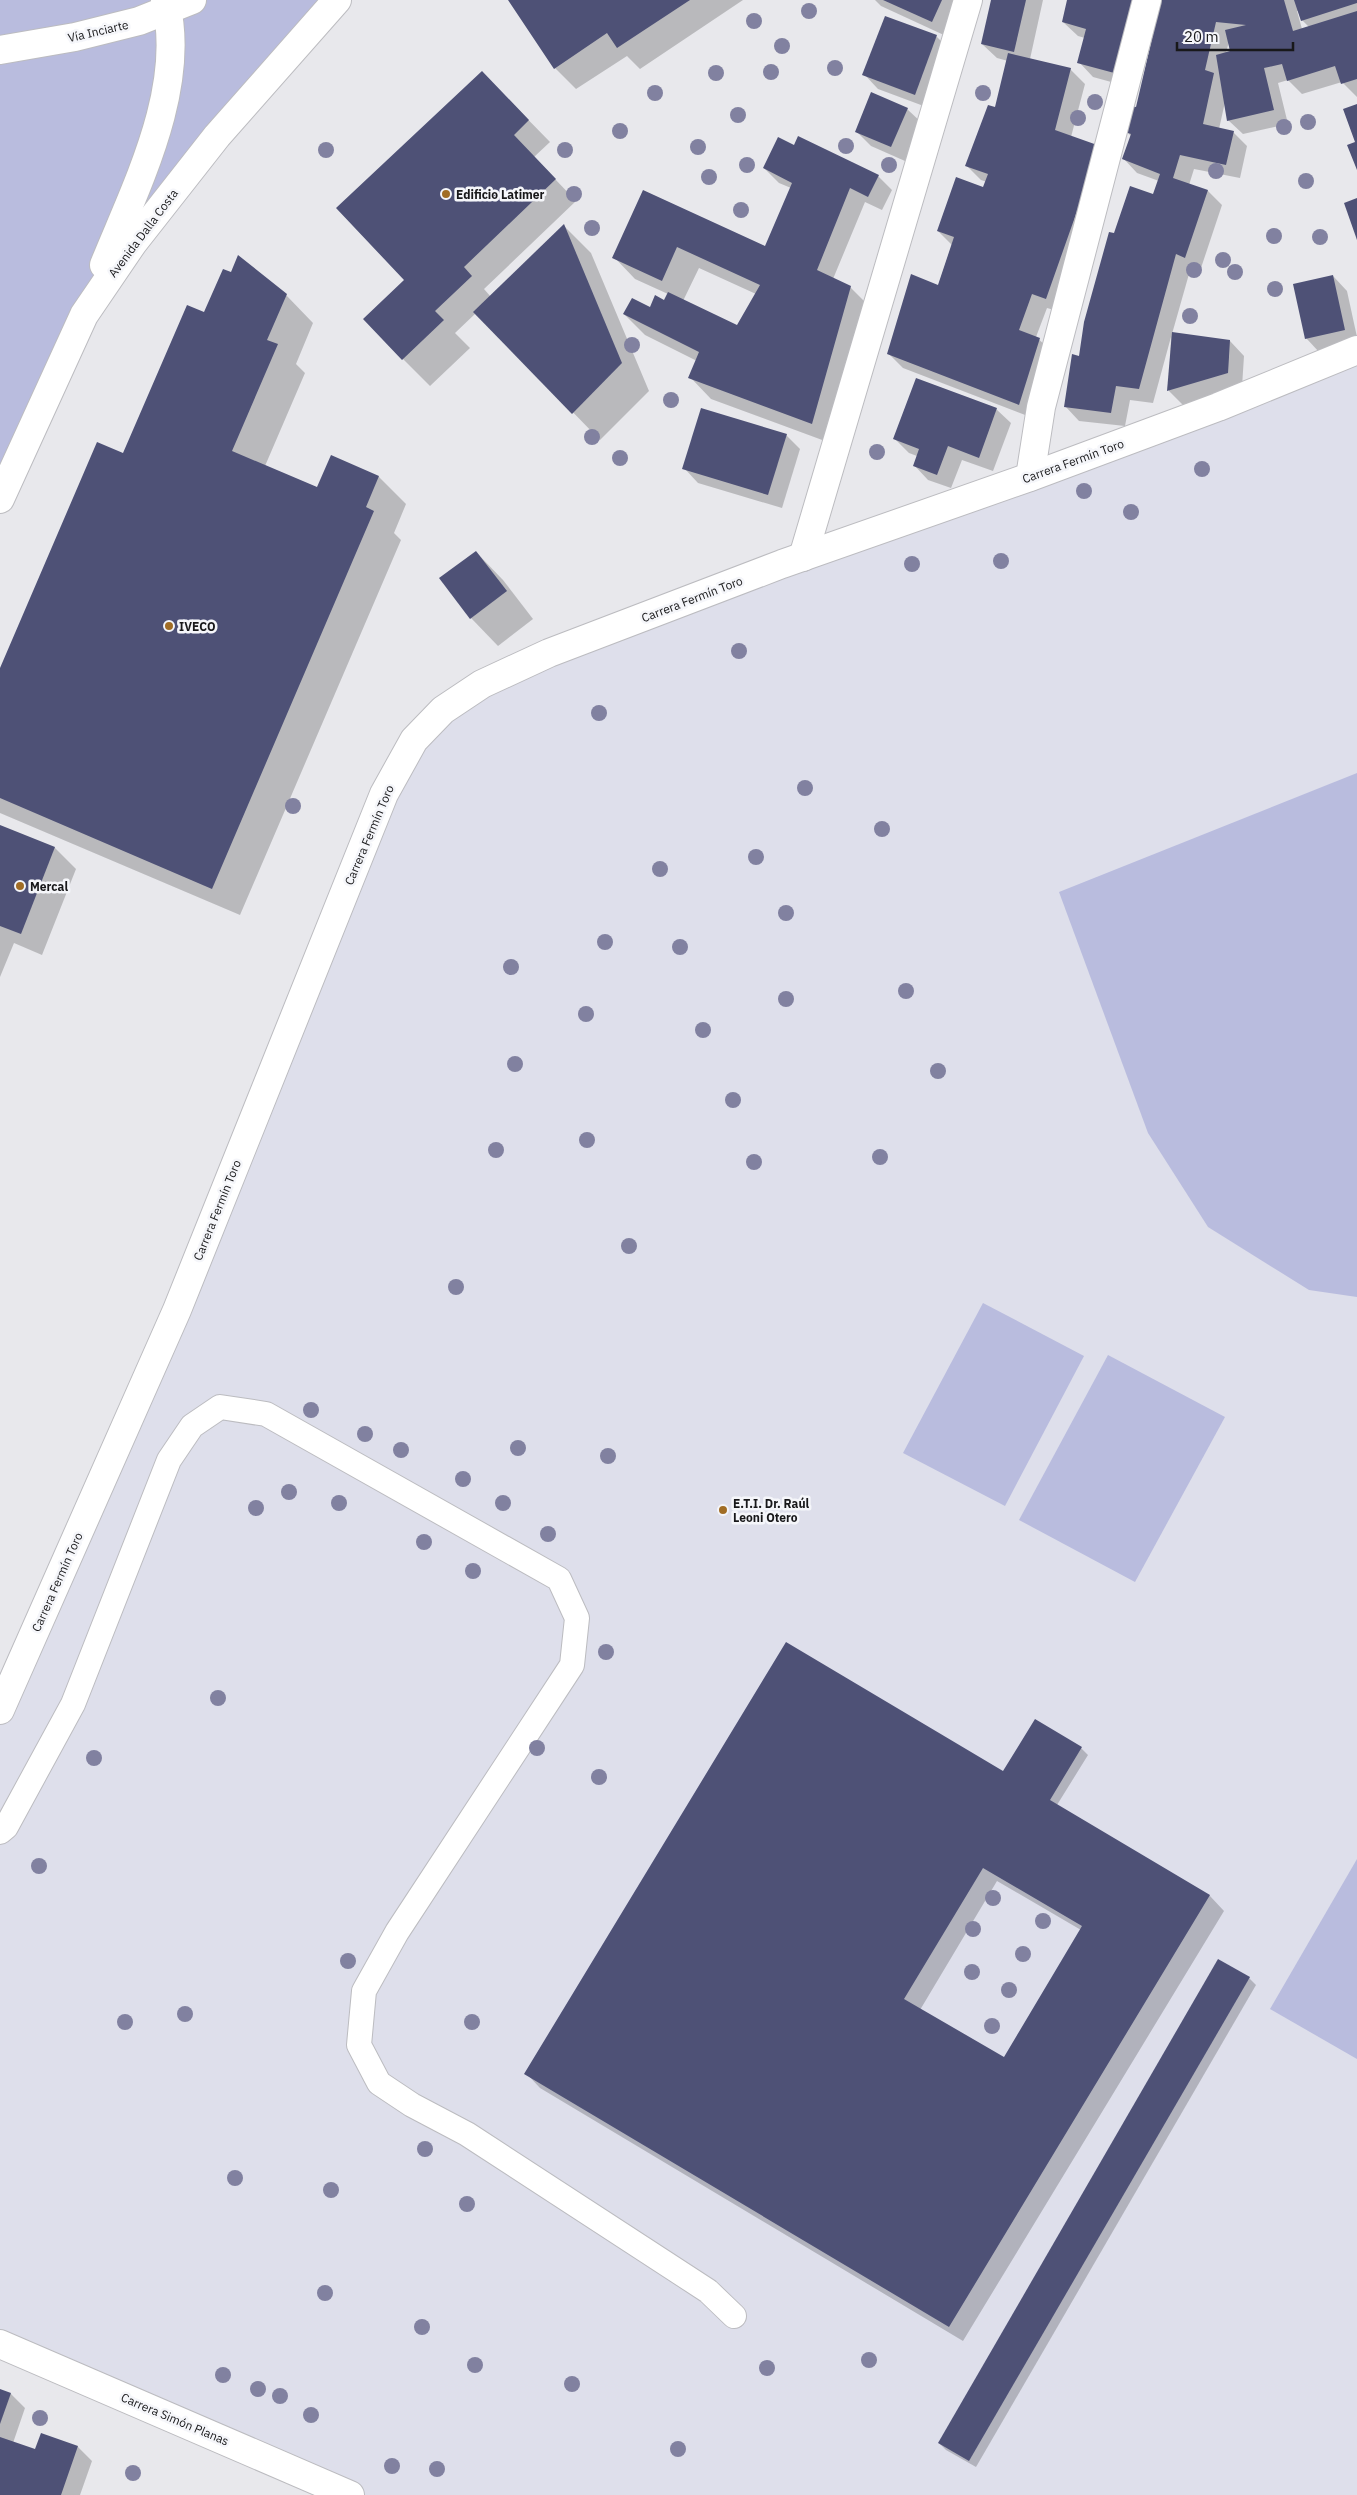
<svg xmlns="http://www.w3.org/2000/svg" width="1357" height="2495" font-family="'IBM Plex Sans',sans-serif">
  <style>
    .built { fill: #dedfeb }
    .green { fill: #b9bcde }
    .shadow { fill: #0003; fill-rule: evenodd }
    .building { fill: #4e5176; fill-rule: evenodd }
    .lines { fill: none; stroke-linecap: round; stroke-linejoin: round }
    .service-casing { stroke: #bcbcc0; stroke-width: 26 }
    .minor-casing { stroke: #bcbcc0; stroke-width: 30 }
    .tertiary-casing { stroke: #bcbcc0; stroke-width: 30 }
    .service { stroke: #fff; stroke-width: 24 }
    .minor { stroke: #fff; stroke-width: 28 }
    .tertiary { stroke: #fff; stroke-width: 28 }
    .tree { fill: #8181a0 }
    .poi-dot { fill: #a16d25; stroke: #f5f6fa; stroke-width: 2 }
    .labels { text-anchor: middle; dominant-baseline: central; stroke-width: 5; stroke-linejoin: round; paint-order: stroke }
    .street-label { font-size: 12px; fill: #18181a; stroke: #f5f6fa }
    .poi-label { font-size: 12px; font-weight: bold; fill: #18181a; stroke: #f5f6fa; text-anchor: start }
  </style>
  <rect width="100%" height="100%" fill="#e8e8ec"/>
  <!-- built -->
  <polygon class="built" points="1357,350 1357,2495 350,2495 0,2344 0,1710 384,794 482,684"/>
  <!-- green -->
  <g class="green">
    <polygon points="0,0 337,0 133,243 0,499"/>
    <polygon points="1357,773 1357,1297 1309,1290 1208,1227 1148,1133 1059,892"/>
    <polygon points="983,1303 1084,1356 1005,1506 903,1453"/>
    <polygon points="1108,1355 1225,1417 1135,1582 1019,1520"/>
    <polygon points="1357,1859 1357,2059 1270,2009"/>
  </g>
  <!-- shadow -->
  <g class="shadow">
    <polygon points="510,0 743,0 640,69 627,56 576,89 555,68"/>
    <polygon points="875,0 963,0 946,36 881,6"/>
    <polygon points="992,0 1043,0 1030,59 1070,69 1085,84 1071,137 1099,147 1061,312 1047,308 1036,337 1054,353 1033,418 903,368 888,353 938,286 952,245 938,231 984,189 987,182 981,180 967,166 996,109 1008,61 997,58 982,44"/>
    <polygon points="1069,0 1133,88 1093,77 1079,62 1085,38 1078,36 1063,22"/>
    <path d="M1162,0H1357V97L1342,82L1302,94L1288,80L1278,83L1288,124L1243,134L1228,120L1225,102L1219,129L1233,132L1247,146L1240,178L1194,169L1189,185L1208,191L1222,205L1200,271L1191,267L1172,334L1230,341L1244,356L1242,387L1183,405L1169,391L1171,337L1153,403L1130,400L1125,426L1079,421L1065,406L1115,235L1154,195L1159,181L1137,173L1123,158L1131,136L1126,131L1137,108ZM1297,11H1299L1302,20L1309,27L1302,29ZM1229,41L1231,52L1226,53Z"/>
    <polygon points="936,36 951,51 929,108 878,89 864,74"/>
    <polygon points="503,94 550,142 534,157 576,201 484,289 491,297 564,226 591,253 649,391 600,440 476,313 455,333 470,348 430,386 403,359 404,281"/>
    <polygon points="907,109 922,123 905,161 871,146 856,131"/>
    <path d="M794,146L878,176L892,190L882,210L865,202L833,279L850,287L871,308L833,444L711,399L690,377L697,361L645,335L624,314L650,308L665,301L668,294L635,279L614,257L644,191L771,250L791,188L779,183L764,168ZM699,268L756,294L738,327L683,301Z"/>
    <polygon points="1333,276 1347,291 1357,337 1320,353 1306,338"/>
    <polygon points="286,295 313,323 296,364 305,373 265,466 318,488 331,457 379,477 406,504 394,533 401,540 240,915 0,813 0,671 204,314"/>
    <polygon points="996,409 1011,423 993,471 962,460 951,488 928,480 914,465 917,456 909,453 895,439"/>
    <polygon points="786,435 800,449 782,508 698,483 684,468"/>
    <polygon points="476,552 503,580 533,619 498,646 471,618 441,578"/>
    <polygon points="0,826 55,848 76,869 42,955 14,943 0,977"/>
    <path d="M1081,1748L1088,1755L1057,1805L1210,1896L1224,1911L963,2341L540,2088L526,2073L1008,1776ZM997,1881L1081,1930L1004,2059L920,2010Z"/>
    <polygon points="1249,1978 1256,1985 976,2467 946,2450 939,2443"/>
    <polygon points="0,2390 11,2394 25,2408 13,2443 35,2451 78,2447 92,2461 80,2495 0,2495"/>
  </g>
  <!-- building -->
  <g class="building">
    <polygon points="508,0 690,0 617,48 607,33 554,69"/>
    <polygon points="883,0 942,0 932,22"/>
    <polygon points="991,0 1026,0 1014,52 981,44"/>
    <polygon points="1067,0 1139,0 1118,74 1077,63 1086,29 1062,22"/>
    <polygon points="1161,0 1284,0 1293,31 1357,11 1357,79 1341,84 1335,66 1287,81 1282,64 1264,68 1274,110 1227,121 1216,55 1230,51 1225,30 1246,25 1216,22 1205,70 1214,73 1203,124 1234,131 1226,165 1180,155 1173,178 1208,190 1185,258 1176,254 1139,389 1116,386 1111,413 1064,407 1072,354 1079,356 1084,322 1109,232 1114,233 1130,186 1153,194 1160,174 1122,159 1131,134 1125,132 1131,106 1136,107"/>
    <polygon points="1294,0 1357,0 1357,3 1301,21"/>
    <polygon points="885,16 937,35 915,95 862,75"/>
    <polygon points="1008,53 1071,68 1055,130 1100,146 1046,299 1032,294 1019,330 1040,338 1019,405 887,354 911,274 938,285 954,237 937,231 956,177 983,187 988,174 965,166 988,105 995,107"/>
    <polygon points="482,71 529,120 514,135 556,179 464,267 472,276 435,311 444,320 402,360 363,319 404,280 336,208"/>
    <polygon points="871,92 908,108 891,147 855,132"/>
    <polygon points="1357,104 1357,170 1347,145 1355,142 1343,109"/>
    <polygon points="798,136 879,175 868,197 850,188 817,270 851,286 812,424 688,378 699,352 623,314 632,298 650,307 655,295 664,300 668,292 737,325 760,285 677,247 662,281 612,258 643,190 765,246 792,183 763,168 778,137 794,145"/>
    <polygon points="1357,198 1357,240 1344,203"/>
    <polygon points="564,224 622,363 572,414 473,312"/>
    <polygon points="238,255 287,294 267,340 278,344 232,451 317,487 331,455 379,476 366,507 374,511 212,889 0,798 0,668 97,442 123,453 187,305 204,312 223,269 231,272"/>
    <polygon points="1333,275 1345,330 1305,339 1293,284"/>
    <polygon points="1172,332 1230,340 1228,373 1167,391"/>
    <polygon points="916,378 997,408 979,458 948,446 937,475 913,466 919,449 893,439"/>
    <polygon points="701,408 787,434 768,495 682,469"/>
    <polygon points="476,551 507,591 470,619 439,578"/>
    <polygon points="0,825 55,847 21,934 0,926"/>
    <path d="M786,1642L1003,1771L1035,1719L1082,1747L1050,1800L1210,1895L949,2327L524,2074ZM983,1868L1082,1926L1004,2057L904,1999Z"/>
    <polygon points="1218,1959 1250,1977 969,2461 938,2443"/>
    <polygon points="0,2389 11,2393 0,2424"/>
    <polygon points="41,2433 78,2446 61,2495 0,2495 0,2437 35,2449"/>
  </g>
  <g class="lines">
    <!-- service casing -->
    <g class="service-casing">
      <polyline id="service" points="0,1832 6,1827 73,1704 169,1460 192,1426 220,1407 266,1414 559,1579 577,1618 572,1665 397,1932 364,1991 359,2045 379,2083 412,2105 467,2134 708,2291 734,2316"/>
    </g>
    <!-- minor casing -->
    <g class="minor-casing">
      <g id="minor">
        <polyline points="1030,477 1041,407 1147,0"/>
        <polyline points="803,557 968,0"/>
        <polyline points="0,1710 177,1310 384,794 414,740 443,710 482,684 549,653 782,564 1030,477 1218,407 1357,350"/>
        <polyline points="0,2344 350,2495"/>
      </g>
    </g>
    <!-- tertiary casing -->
    <g class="tertiary-casing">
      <g id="tertiary">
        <polyline points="0,50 75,37 139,21 192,0"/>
        <path d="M104,265C136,186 188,86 165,0"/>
        <polyline points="0,499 84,315 133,243 217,136 337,0"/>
      </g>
    </g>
    <!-- service -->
    <use href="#service" class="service"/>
    <!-- minor -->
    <use href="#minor" class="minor"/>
    <!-- tertiary -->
    <use href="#tertiary" class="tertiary"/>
  </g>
  <!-- trees -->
  <g class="tree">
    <circle cx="809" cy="11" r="8"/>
    <circle cx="754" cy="21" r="8"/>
    <circle cx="782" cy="46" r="8"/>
    <circle cx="835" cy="68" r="8"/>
    <circle cx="771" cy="72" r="8"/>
    <circle cx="716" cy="73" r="8"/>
    <circle cx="655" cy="93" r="8"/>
    <circle cx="983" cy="93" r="8"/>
    <circle cx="1095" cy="102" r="8"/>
    <circle cx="738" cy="115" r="8"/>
    <circle cx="1078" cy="118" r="8"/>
    <circle cx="1308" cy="122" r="8"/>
    <circle cx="1284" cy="127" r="8"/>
    <circle cx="620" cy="131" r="8"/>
    <circle cx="846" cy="146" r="8"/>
    <circle cx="698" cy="147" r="8"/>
    <circle cx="326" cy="150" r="8"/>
    <circle cx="565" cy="150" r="8"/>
    <circle cx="747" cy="165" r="8"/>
    <circle cx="889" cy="165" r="8"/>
    <circle cx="1216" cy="171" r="8"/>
    <circle cx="709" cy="177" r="8"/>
    <circle cx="1306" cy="181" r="8"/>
    <circle cx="574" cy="194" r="8"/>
    <circle cx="741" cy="210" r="8"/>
    <circle cx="592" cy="228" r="8"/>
    <circle cx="1274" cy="236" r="8"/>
    <circle cx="1320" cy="237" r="8"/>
    <circle cx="1223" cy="260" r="8"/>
    <circle cx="1194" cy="270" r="8"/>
    <circle cx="1235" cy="272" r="8"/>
    <circle cx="1275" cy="289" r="8"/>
    <circle cx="1190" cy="316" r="8"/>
    <circle cx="632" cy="345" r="8"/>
    <circle cx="671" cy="400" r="8"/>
    <circle cx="592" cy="437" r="8"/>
    <circle cx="877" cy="452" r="8"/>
    <circle cx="620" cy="458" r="8"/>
    <circle cx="1202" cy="469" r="8"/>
    <circle cx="1084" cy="491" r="8"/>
    <circle cx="1131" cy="512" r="8"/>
    <circle cx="1001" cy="561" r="8"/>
    <circle cx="912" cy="564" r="8"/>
    <circle cx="739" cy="651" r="8"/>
    <circle cx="599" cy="713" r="8"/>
    <circle cx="805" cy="788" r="8"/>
    <circle cx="293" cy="806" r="8"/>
    <circle cx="882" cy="829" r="8"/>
    <circle cx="756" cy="857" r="8"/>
    <circle cx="660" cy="869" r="8"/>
    <circle cx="786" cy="913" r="8"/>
    <circle cx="605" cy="942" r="8"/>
    <circle cx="680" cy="947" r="8"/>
    <circle cx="511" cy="967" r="8"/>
    <circle cx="906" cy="991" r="8"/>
    <circle cx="786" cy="999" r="8"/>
    <circle cx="586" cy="1014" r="8"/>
    <circle cx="703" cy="1030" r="8"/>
    <circle cx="515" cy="1064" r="8"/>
    <circle cx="938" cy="1071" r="8"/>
    <circle cx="733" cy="1100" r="8"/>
    <circle cx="587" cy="1140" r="8"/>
    <circle cx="496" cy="1150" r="8"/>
    <circle cx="880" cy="1157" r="8"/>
    <circle cx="754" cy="1162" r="8"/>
    <circle cx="629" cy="1246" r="8"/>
    <circle cx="456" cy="1287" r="8"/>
    <circle cx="311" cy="1410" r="8"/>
    <circle cx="365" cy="1434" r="8"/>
    <circle cx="518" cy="1448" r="8"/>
    <circle cx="401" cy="1450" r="8"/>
    <circle cx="608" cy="1456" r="8"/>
    <circle cx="463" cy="1479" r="8"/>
    <circle cx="289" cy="1492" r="8"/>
    <circle cx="339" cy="1503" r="8"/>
    <circle cx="503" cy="1503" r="8"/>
    <circle cx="256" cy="1508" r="8"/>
    <circle cx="548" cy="1534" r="8"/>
    <circle cx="424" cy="1542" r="8"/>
    <circle cx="473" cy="1571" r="8"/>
    <circle cx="606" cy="1652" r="8"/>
    <circle cx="218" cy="1698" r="8"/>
    <circle cx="537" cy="1748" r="8"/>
    <circle cx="94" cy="1758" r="8"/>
    <circle cx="599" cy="1777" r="8"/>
    <circle cx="39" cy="1866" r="8"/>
    <circle cx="993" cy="1898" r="8"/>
    <circle cx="1043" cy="1921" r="8"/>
    <circle cx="973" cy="1929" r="8"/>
    <circle cx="1023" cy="1954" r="8"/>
    <circle cx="348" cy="1961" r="8"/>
    <circle cx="972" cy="1972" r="8"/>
    <circle cx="1009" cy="1990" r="8"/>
    <circle cx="185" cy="2014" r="8"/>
    <circle cx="125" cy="2022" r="8"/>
    <circle cx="472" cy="2022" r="8"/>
    <circle cx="992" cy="2026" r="8"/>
    <circle cx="425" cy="2149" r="8"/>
    <circle cx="235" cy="2178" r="8"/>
    <circle cx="331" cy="2190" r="8"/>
    <circle cx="467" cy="2204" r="8"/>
    <circle cx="325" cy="2293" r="8"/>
    <circle cx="422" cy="2327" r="8"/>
    <circle cx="869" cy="2360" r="8"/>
    <circle cx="475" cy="2365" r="8"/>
    <circle cx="767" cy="2368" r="8"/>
    <circle cx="223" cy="2375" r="8"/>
    <circle cx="572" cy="2384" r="8"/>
    <circle cx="258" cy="2389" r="8"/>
    <circle cx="280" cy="2396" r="8"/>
    <circle cx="311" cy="2415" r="8"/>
    <circle cx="40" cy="2418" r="8"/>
    <circle cx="678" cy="2449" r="8"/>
    <circle cx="392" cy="2466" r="8"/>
    <circle cx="437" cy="2469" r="8"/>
    <circle cx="133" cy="2473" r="8"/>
  </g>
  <!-- markers -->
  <g class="poi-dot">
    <circle cx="446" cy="194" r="5"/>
    <circle cx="169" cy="626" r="5"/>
    <circle cx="20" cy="886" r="5"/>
    <circle cx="723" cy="1510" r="5"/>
  </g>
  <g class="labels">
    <!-- street labels -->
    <g class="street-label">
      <text transform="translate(98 31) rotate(-13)">Vía Inciarte</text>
      <text transform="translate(143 233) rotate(-53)">Avenida Dalla Costa</text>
      <text transform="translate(1073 461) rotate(-20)">Carrera Fermín Toro</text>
      <text transform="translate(692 599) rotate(-21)">Carrera Fermín Toro</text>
      <text transform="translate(369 835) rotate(-67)">Carrera Fermín Toro</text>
      <text transform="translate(217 1210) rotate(-68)">Carrera Fermín Toro</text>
      <text transform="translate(57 1582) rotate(-66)">Carrera Fermín Toro</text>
      <text transform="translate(175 2419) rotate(23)">Carrera Simón Planas</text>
    </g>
    <!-- poi labels -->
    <g class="poi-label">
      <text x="456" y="194">Edificio Latimer</text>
      <text x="179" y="626">IVECO</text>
      <text x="30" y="886">Mercal</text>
      <text x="733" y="1503">E.T.I. Dr. Raúl<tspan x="733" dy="14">Leoni Otero</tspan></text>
    </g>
  </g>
  <!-- scale -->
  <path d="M1177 42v8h116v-8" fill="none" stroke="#18181a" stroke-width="2.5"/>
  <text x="1184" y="42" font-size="15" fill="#18181a" stroke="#f5f6fa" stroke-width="4" paint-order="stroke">20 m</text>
</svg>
